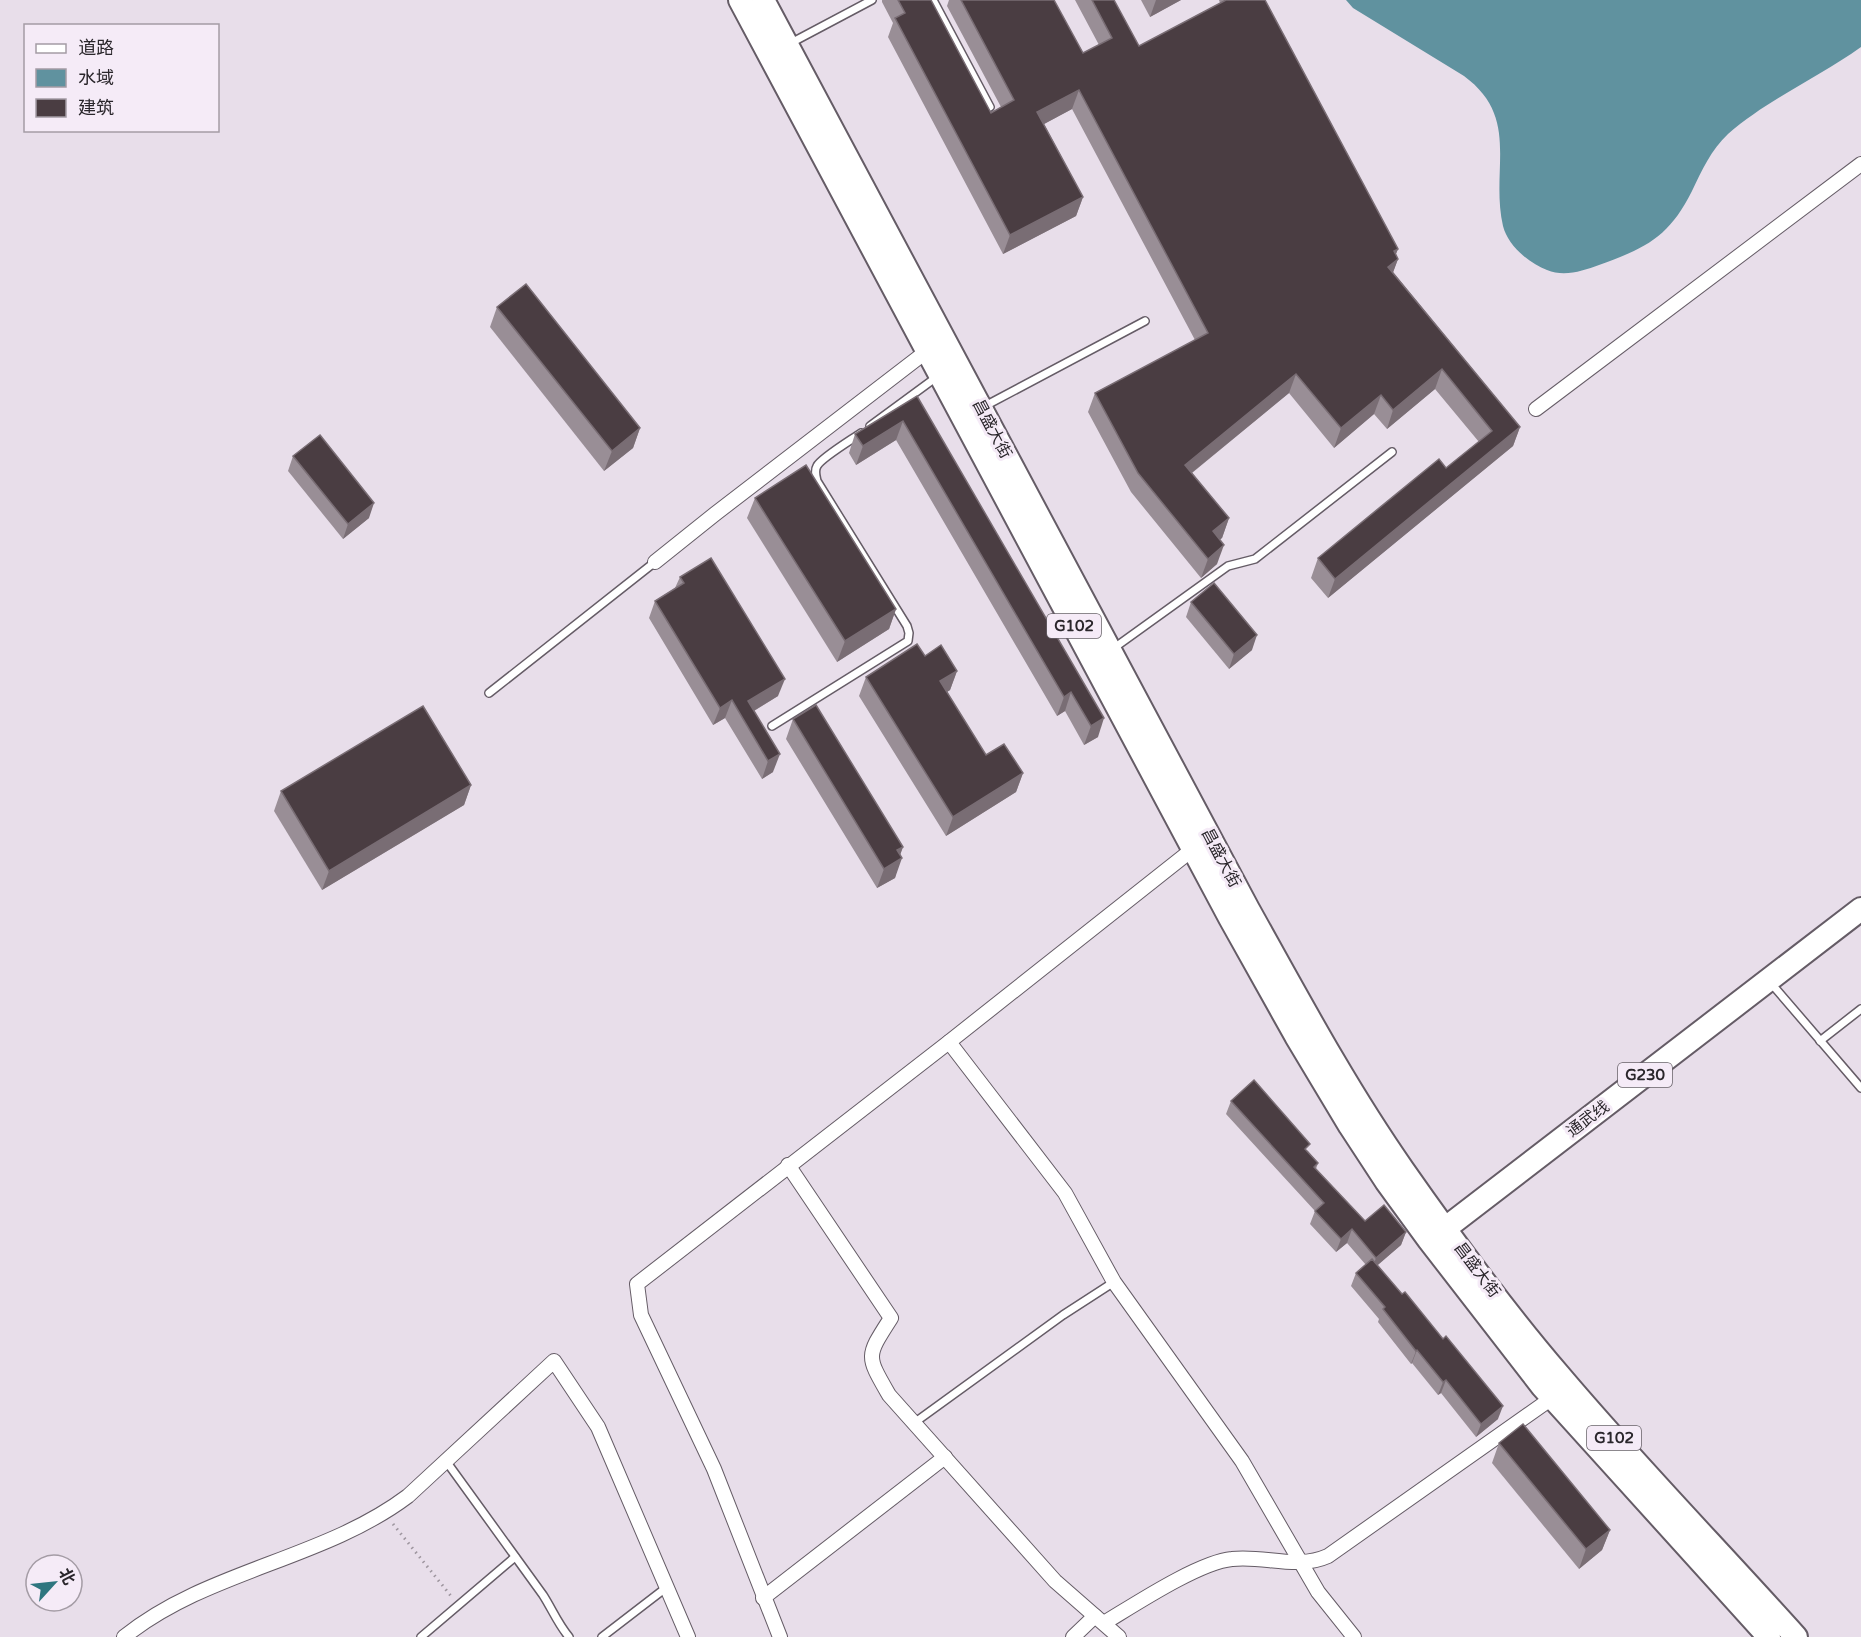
<svg xmlns="http://www.w3.org/2000/svg" width="1861" height="1637" font-family="'Varela Round','Noto Sans SC',sans-serif">
  <style>
    .water { fill: #60929f }
    .lines { fill: none; stroke-linecap: round; stroke-linejoin: round }
    .service-casing { stroke: #655c66; stroke-width: 10 }
    .minor-casing { stroke: #655c66; stroke-width: 16 }
    .trunk-casing { stroke: #655c66; stroke-width: 26 }
    .path { stroke: #9e969f; stroke-width: 3; stroke-dasharray: 1.5 4.5; stroke-linecap: butt }
    .service { stroke: #fff; stroke-width: 7 }
    .minor { stroke: #fff; stroke-width: 14 }
    .trunk { stroke: #fff; stroke-width: 22 }
    .wall { fill: #998e96 }
    .shaded-wall { fill: #796d74 }
    .building { fill: #4a3d42; stroke: #796d74; stroke-width: 1.5 }
    .labels { text-anchor: middle; dominant-baseline: central; stroke-width: 6; stroke-linejoin: round; paint-order: stroke }
    .shield { fill: #f5ebf7; stroke: #676168; stroke-width: 1.5 }
    .shield-label { font-size: 15px; font-weight: bold; fill: #2a262b }
    .street-label { font-size: 16px; fill: #2a262b; stroke: #f5ebf7 }
  </style>
  <rect width="100%" height="100%" fill="#e8deea"/>
  <!-- water -->
  <path class="water" d="M1346,0H1861V47C1818,78 1768,99 1728,134C1711,150 1702,170 1692,191C1669,237 1646,248 1599,265C1583,271 1564,277 1547,270C1529,263 1508,246 1503,226C1490,169 1521,118 1464,76L1353,8Z"/>
  <g class="lines">
    <!-- service casing -->
    <g class="service-casing">
      <g id="service">
        <polyline points="933,0 990,107"/>
        <polyline points="789,44 872,0"/>
        <polyline points="983,407 1145,321"/>
        <polyline points="870,426 938,376"/>
        <polyline points="1114,648 1228,566 1255,559 1392,452"/>
        <polyline points="489,693 655,562"/>
        <path d="M772,726L908,641L909,633L907,626L817,481C816,476 814,471 817,466C821,458 851,440 861,433"/>
        <polyline points="1770,982 1861,1088"/>
        <polyline points="1820,1041 1861,1009"/>
        <polyline points="914,1423 1063,1315 1114,1282"/>
        <path d="M446,1461L543,1595C552,1609 558,1624 569,1637"/>
        <polyline points="421,1637 515,1557"/>
        <polyline points="602,1637 667,1587"/>
      </g>
    </g>
    <!-- minor casing -->
    <g class="minor-casing">
      <g id="minor">
        <polyline points="1536,409 1861,164"/>
        <polyline points="655,562 715,514 927,351"/>
        <polyline points="949,1042 1065,1193 1114,1282 1242,1461 1318,1592 1354,1637"/>
        <path d="M788,1165L891,1318C866,1357 866,1355 889,1395L1055,1581L1119,1637"/>
        <polyline points="763,1598 945,1457"/>
        <path d="M1104,1623C1134,1605 1199,1562 1232,1559C1264,1555 1297,1570 1328,1556L1552,1398"/>
        <path d="M124,1637C207,1570 323,1560 408,1496L554,1361L598,1427L688,1637"/>
        <polyline points="780,1637 714,1469 641,1315 637,1284 949,1042 1193,849"/>
        <polyline points="1073,1637 1095,1616"/>
      </g>
    </g>
    <!-- trunk casing -->
    <g class="trunk-casing">
      <g id="trunk">
        <polyline points="740,0 1230,918 1296,1036 1350,1126 1386,1181 1429,1240 1542,1386 1769,1637"/>
        <path d="M763,0L1248,909C1297,997 1345,1087 1403,1170C1452,1240 1503,1310 1559,1375C1635,1465 1717,1549 1796,1637"/>
        <polyline points="1434,1237 1861,909"/>
      </g>
    </g>
    <!-- path -->
    <polyline class="path" points="393,1524 451,1596"/>
    <!-- service -->
    <use href="#service" class="service"/>
    <!-- minor -->
    <use href="#minor" class="minor"/>
    <!-- trunk -->
    <use href="#trunk" class="trunk"/>
  </g>
  <!-- wall -->
  <g class="wall">
    <polygon points="882,0 931,0 991,113 1001,107 947,6 949,0 1054,0 1083,53 1099,45 1075,0 1114,0 1139,46 1220,3 1219,0 1265,0 1398,249 1396,254 1398,259 1393,272 1520,427 1513,446 1328,598 1311,578 1318,558 1446,468 1479,442 1435,389 1387,429 1374,414 1334,448 1289,393 1192,473 1229,518 1222,538 1220,539 1217,564 1201,578 1131,492 1088,412 1095,393 1195,340 1072,109 1044,124 1083,197 1076,216 1003,254 888,37 893,23 882,2"/>
    <polygon points="1141,0 1181,0 1150,17"/>
    <polygon points="497,307 640,428 633,448 604,471 490,327"/>
    <polygon points="917,396 1098,737 1084,745 1065,711 1057,716 896,440 856,465 849,453 855,434"/>
    <polygon points="293,456 369,518 343,539 288,471"/>
    <polygon points="755,498 896,609 889,629 837,662 747,518"/>
    <polygon points="680,577 778,696 754,711 773,772 762,779 725,718 713,725 649,618 655,601 675,588"/>
    <polygon points="1191,602 1252,650 1229,669 1186,617"/>
    <polygon points="957,671 950,690 947,692 986,755 1023,773 1016,792 946,836 859,696 866,677"/>
    <polygon points="793,719 903,847 900,854 895,878 877,888 786,739"/>
    <polygon points="471,785 464,805 322,890 274,811 281,791"/>
    <polygon points="1231,1101 1308,1151 1318,1163 1316,1169 1365,1221 1406,1232 1401,1245 1377,1265 1498,1419 1476,1437 1441,1393 1438,1395 1412,1363 1411,1364 1378,1322 1379,1319 1351,1286 1356,1273 1366,1265 1347,1243 1336,1252 1310,1224 1315,1211 1226,1114"/>
    <polygon points="1499,1443 1610,1530 1602,1550 1579,1569 1492,1463"/>
  </g>
  <!-- shaded-wall -->
  <g class="shaded-wall">
    <polygon points="1156,0 1181,0 1150,17"/>
    <polygon points="1079,90 1072,109 1031,131 1037,112"/>
    <polygon points="1083,197 1076,216 1003,254 1010,235"/>
    <polygon points="1398,249 1392,263 1398,259 1391,278 1381,286 1394,251"/>
    <polygon points="1442,369 1435,389 1387,429 1393,410"/>
    <polygon points="1296,374 1289,393 1178,484 1185,465"/>
    <polygon points="1381,395 1374,414 1334,448 1341,428"/>
    <polygon points="903,421 896,440 856,465 863,446"/>
    <polygon points="1520,427 1513,446 1328,598 1335,579"/>
    <polygon points="640,428 633,448 604,471 612,451"/>
    <polygon points="374,503 369,518 343,539 348,524"/>
    <polygon points="1229,518 1222,538 1206,550 1213,531"/>
    <polygon points="1224,545 1217,564 1201,578 1208,559"/>
    <polygon points="896,609 889,629 837,662 845,641"/>
    <polygon points="1257,635 1252,650 1229,669 1234,654"/>
    <polygon points="957,671 950,690 934,700 940,681"/>
    <polygon points="785,679 778,696 742,718 748,701"/>
    <polygon points="1071,692 1065,711 1057,716 1064,697"/>
    <polygon points="732,700 725,718 713,725 720,708"/>
    <polygon points="1104,718 1098,737 1084,745 1091,726"/>
    <polygon points="780,754 773,772 762,779 768,761"/>
    <polygon points="1023,773 1016,792 946,836 953,817"/>
    <polygon points="471,785 464,805 322,890 329,871"/>
    <polygon points="903,847 898,861 902,858 895,878 877,888 884,869 897,850"/>
    <polygon points="1352,1229 1347,1243 1336,1252 1341,1239"/>
    <polygon points="1406,1232 1401,1245 1371,1271 1376,1258"/>
    <polygon points="1417,1350 1412,1363 1411,1364 1416,1351"/>
    <polygon points="1446,1380 1441,1393 1438,1395 1443,1382"/>
    <polygon points="1503,1406 1498,1419 1476,1437 1481,1424"/>
    <polygon points="1610,1530 1602,1550 1579,1569 1586,1549"/>
  </g>
  <!-- building -->
  <g class="building">
    <polygon points="898,0 931,0 991,113 1014,100 961,0 1054,0 1083,53 1112,38 1092,0 1114,0 1139,46 1226,0 1265,0 1398,249 1394,251 1398,259 1388,267 1520,427 1335,579 1318,558 1439,459 1446,468 1492,431 1442,369 1393,410 1381,395 1341,428 1296,374 1185,465 1229,518 1213,531 1224,545 1208,559 1138,473 1095,393 1208,333 1079,90 1037,112 1083,197 1010,235 895,18 905,13"/>
    <polygon points="526,284 640,428 612,451 497,307"/>
    <polygon points="917,396 1104,718 1091,726 1071,692 1064,697 903,421 863,446 855,434"/>
    <polygon points="320,435 374,503 348,524 293,456"/>
    <polygon points="806,465 896,609 845,641 755,498"/>
    <polygon points="711,558 785,679 748,701 780,754 768,761 732,700 720,708 655,601 684,583 680,577"/>
    <polygon points="1214,583 1257,635 1234,654 1191,602"/>
    <polygon points="917,644 925,656 941,645 957,671 940,681 986,755 1004,744 1023,773 953,817 866,677"/>
    <polygon points="816,705 903,847 897,850 902,858 884,869 793,719"/>
    <polygon points="423,706 471,785 329,871 281,791"/>
    <polygon points="1254,1080 1310,1144 1305,1149 1318,1163 1314,1167 1365,1221 1384,1205 1406,1232 1376,1258 1352,1229 1341,1239 1315,1211 1324,1203 1231,1101"/>
    <polygon points="1372,1259 1402,1294 1405,1292 1443,1339 1446,1336 1503,1406 1481,1424 1446,1380 1443,1382 1417,1350 1416,1351 1383,1309 1385,1307 1356,1273"/>
    <polygon points="1523,1424 1610,1530 1586,1549 1499,1443"/>
  </g>
  <g class="labels">
    <!-- shield labels -->
    <g class="shield">
      <rect x="1047" y="614" width="54" height="24" rx="4.5"/>
      <rect x="1618" y="1063" width="54" height="24" rx="4.5"/>
      <rect x="1587" y="1426" width="54" height="24" rx="4.5"/>
    </g>
    <g class="shield-label">
      <text x="1074" y="626">G102</text>
      <text x="1645" y="1075">G230</text>
      <text x="1614" y="1438">G102</text>
    </g>
    <!-- street labels -->
    <g class="street-label">
      <text transform="translate(992 429) rotate(62)">昌盛大街</text>
      <text transform="translate(1221 858) rotate(62)">昌盛大街</text>
      <text transform="translate(1588 1119) rotate(-37)">通武线</text>
      <text transform="translate(1477 1270) rotate(53)">昌盛大街</text>
    </g>
  </g>
  <!-- legend -->
  <rect x="24" y="24" width="195" height="108" fill="#f5ebf7" stroke="#a49ca5" stroke-width="1.5"/>
  <rect x="36" y="44" width="30" height="9" fill="#ffffff" stroke="#a49ca5" stroke-width="1.5"/>
  <text x="78" y="54" font-size="18" fill="#2a262b">道路</text>
  <rect x="36" y="69" width="30" height="18" fill="#60929f" stroke="#a49ca5" stroke-width="1.5"/>
  <text x="78" y="84" font-size="18" fill="#2a262b">水域</text>
  <rect x="36" y="99" width="30" height="18" fill="#4a3d42" stroke="#a49ca5" stroke-width="1.5"/>
  <text x="78" y="114" font-size="18" fill="#2a262b">建筑</text>
  <!-- north arrow -->
  <g transform="translate(54 1583) rotate(63)"><circle r="28" fill="#f5ebf7" stroke="#a49ca5" stroke-width="1.5"/>
  <path d="M0-4.5L10 22L0 15L-10 22Z" fill="#2e767f"/>
  <text y="-9" font-size="16" font-weight="bold" text-anchor="middle" fill="#2a262b">北</text>
  </g>
</svg>
